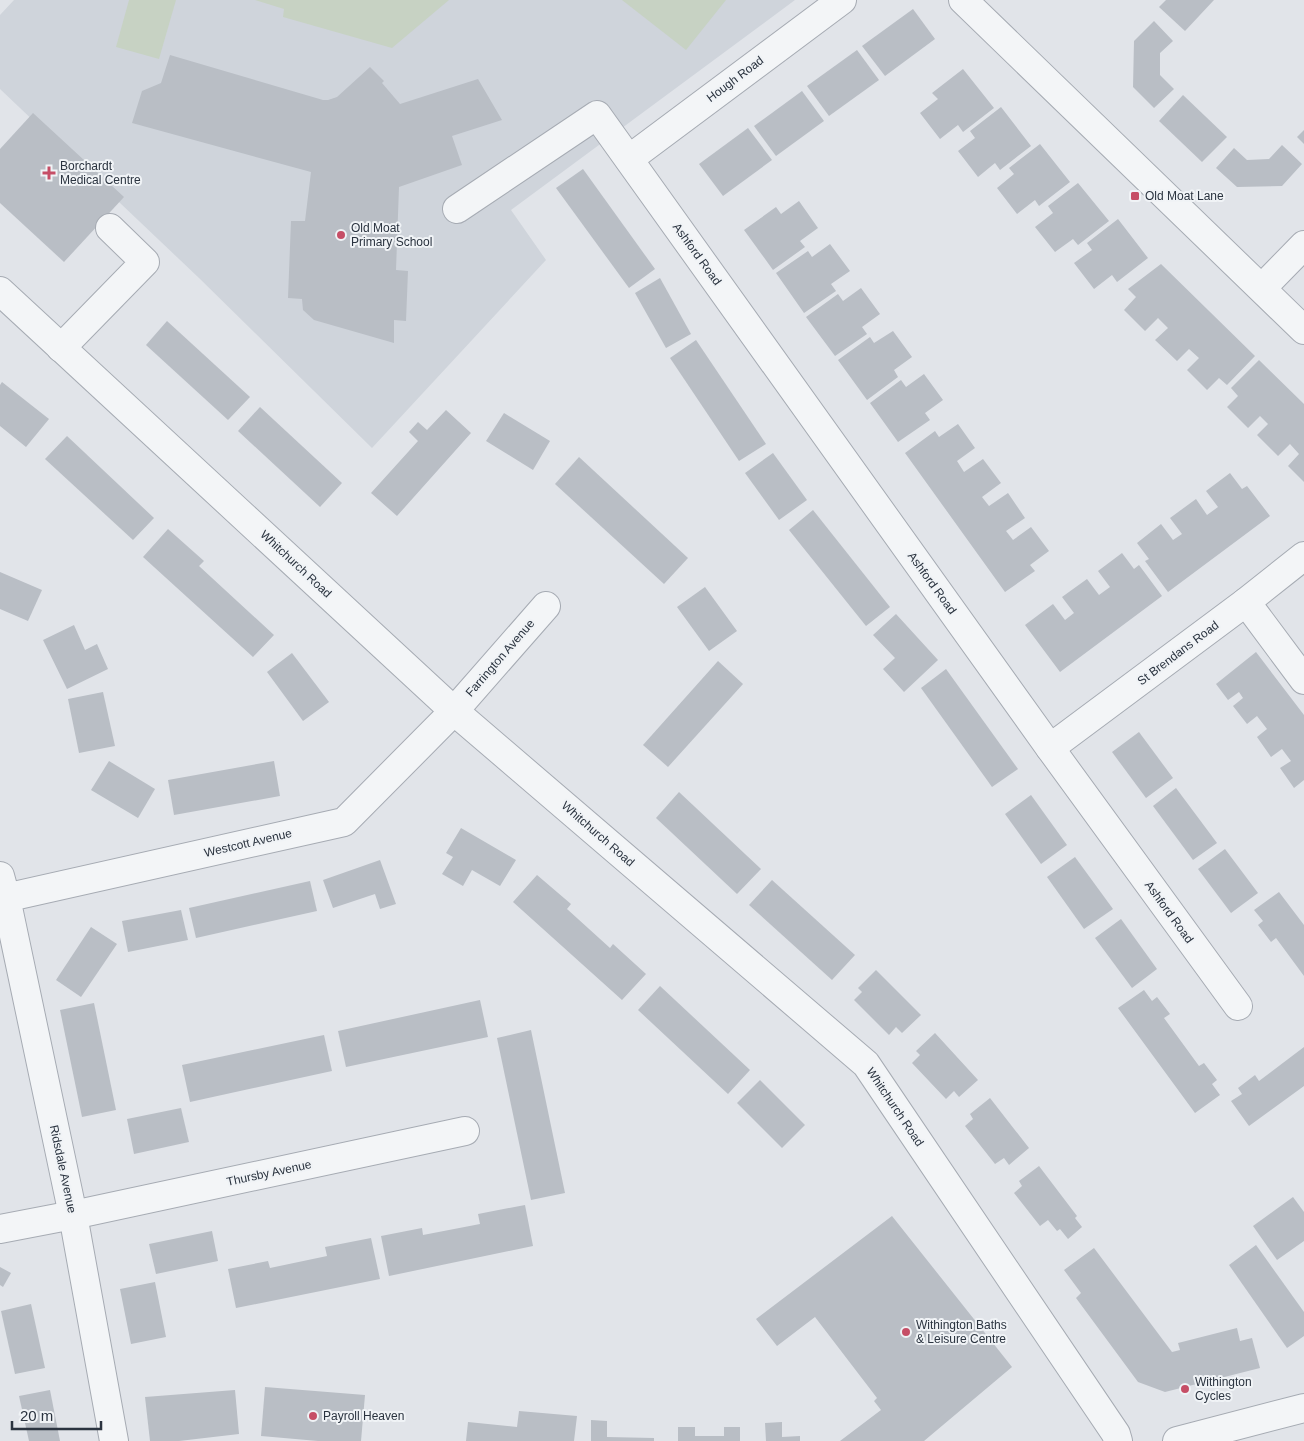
<svg xmlns="http://www.w3.org/2000/svg" width="1304" height="1441" font-family="Helvetica,sans-serif">
  <style>
    .built { fill: #cfd4db }
    .green { fill: #c7d2c3 }
    .building { fill: #b9bec5 }
    .lines { fill: none; stroke-linecap: round; stroke-linejoin: round }
    .minor-casing { stroke: #a6abb3; stroke-width: 30 }
    .minor { stroke: #f3f5f7; stroke-width: 28 }
    .poi-dot { fill: #c64e66; stroke: #f0f3f6; stroke-width: 2 }
    .labels { text-anchor: middle; dominant-baseline: central; stroke-width: 4; stroke-linejoin: round; paint-order: stroke }
    .street-label { font-size: 12px; fill: #2a333f; stroke: #f0f3f6 }
    .poi-label { font-size: 12px; fill: #2a333f; stroke: #f0f3f6; text-anchor: start }
  </style>
  <rect width="100%" height="100%" fill="#e1e4e9"/>
  <!-- built -->
  <polygon class="built" points="14,0 795,0 511,210 546,260 372,448 199,278 0,89 0,15"/>
  <!-- green -->
  <g class="green">
    <polygon points="129,0 176,0 159,59 116,47"/>
    <polygon points="255,0 449,0 392,48 283,17 284,9"/>
    <polygon points="622,0 726,0 686,50"/>
  </g>
  <!-- building -->
  <g class="building">
    <polygon points="1166,0 1214,0 1185,31 1159,7"/>
    <polygon points="913,9 935,39 885,76 862,46"/>
    <polygon points="1154,21 1173,41 1160,53 1160,75 1174,89 1154,108 1133,87 1134,41"/>
    <polygon points="857,50 879,80 829,116 807,86"/>
    <polygon points="170,55 323,100 328,100 337,97 370,67 384,81 382,83 400,104 478,79 502,120 452,136 462,165 399,187 396,270 408,271 406,321 394,320 394,343 314,320 303,310 302,299 288,298 291,221 305,221 311,172 132,123 142,91 161,83"/>
    <polygon points="963,69 994,108 963,132 958,125 940,139 920,113 938,99 932,93"/>
    <polygon points="802,91 824,121 776,156 754,126"/>
    <polygon points="1183,95 1227,137 1202,162 1159,121"/>
    <polygon points="1001,107 1031,146 1000,170 995,163 978,177 958,151 975,138 970,131"/>
    <polygon points="33,113 124,197 64,262 0,203 0,149"/>
    <polygon points="748,128 772,160 723,196 699,164"/>
    <polygon points="1304,130 1304,144 1297,137"/>
    <polygon points="1040,144 1070,182 1039,206 1035,200 1017,214 997,188 1014,174 1009,168"/>
    <polygon points="1282,145 1302,164 1282,186 1237,187 1216,168 1234,148 1247,160 1269,159"/>
    <polygon points="583,169 655,269 629,288 556,188"/>
    <polygon points="1078,183 1109,221 1078,245 1073,239 1055,252 1035,227 1053,213 1048,206"/>
    <polygon points="799,201 818,228 800,241 805,247 773,270 744,230 776,207 781,214"/>
    <polygon points="1118,219 1148,258 1117,282 1112,275 1094,289 1074,263 1092,250 1087,243"/>
    <polygon points="830,244 850,271 831,284 836,291 804,313 776,273 808,251 812,257"/>
    <polygon points="1161,264 1255,356 1227,385 1219,378 1207,390 1187,370 1199,358 1189,349 1177,361 1155,340 1168,328 1158,318 1145,331 1124,310 1136,297 1128,289"/>
    <polygon points="660,278 691,334 666,348 635,293"/>
    <polygon points="861,288 880,314 862,327 867,334 835,356 806,317 838,294 843,301"/>
    <polygon points="167,321 250,397 228,420 146,345"/>
    <polygon points="893,331 912,357 894,370 898,377 867,400 838,360 870,337 874,343"/>
    <polygon points="696,340 766,444 739,461 670,358"/>
    <polygon points="1259,360 1304,404 1304,482 1288,466 1299,454 1290,444 1278,456 1257,435 1268,424 1260,416 1248,428 1227,407 1238,396 1231,388"/>
    <polygon points="924,374 943,400 925,413 930,420 898,442 870,403 901,380 906,387"/>
    <polygon points="2,382 49,419 26,447 0,426 0,385"/>
    <polygon points="260,407 342,483 320,507 238,431"/>
    <polygon points="446,410 471,433 397,516 371,493 418,441 409,432 418,422 427,430"/>
    <polygon points="504,413 550,441 533,470 486,441"/>
    <polygon points="958,424 975,448 957,461 964,472 983,459 1001,483 982,497 989,506 1008,493 1025,518 1006,531 1013,540 1031,527 1049,551 1030,565 1035,571 1005,592 905,453 935,431 939,437"/>
    <polygon points="67,436 154,518 133,540 45,459"/>
    <polygon points="773,453 807,500 779,520 745,473"/>
    <polygon points="579,457 688,558 664,584 555,484"/>
    <polygon points="1230,473 1242,489 1247,486 1270,516 1168,592 1145,561 1149,559 1137,543 1161,524 1173,540 1182,534 1170,518 1196,499 1207,515 1218,507 1206,491"/>
    <polygon points="813,510 890,607 866,626 789,530"/>
    <polygon points="168,529 204,561 199,566 274,635 253,657 143,557"/>
    <polygon points="1122,553 1134,569 1139,565 1162,596 1060,672 1025,625 1053,604 1065,620 1074,613 1062,597 1087,579 1099,595 1110,587 1098,571"/>
    <polygon points="0,572 42,590 28,621 0,609"/>
    <polygon points="705,587 737,631 709,651 677,607"/>
    <polygon points="896,614 938,660 904,692 883,669 895,658 873,635"/>
    <polygon points="74,625 85,650 97,644 108,669 67,689 43,640"/>
    <polygon points="1256,652 1304,715 1304,780 1294,788 1280,768 1291,761 1282,749 1271,757 1257,737 1267,729 1257,716 1247,724 1233,706 1243,698 1239,692 1228,700 1216,684"/>
    <polygon points="292,653 329,702 303,721 267,672"/>
    <polygon points="718,661 743,684 668,767 643,745"/>
    <polygon points="946,669 1018,769 992,787 921,688"/>
    <polygon points="103,692 115,746 79,753 68,699"/>
    <polygon points="1139,732 1173,778 1146,798 1112,752"/>
    <polygon points="109,761 155,789 138,818 91,790"/>
    <polygon points="274,761 280,796 174,815 168,780"/>
    <polygon points="1176,788 1217,843 1193,860 1153,806"/>
    <polygon points="679,792 761,869 737,894 656,818"/>
    <polygon points="1031,795 1067,845 1041,864 1005,814"/>
    <polygon points="461,828 516,860 500,886 472,870 463,886 442,874 453,857 446,853"/>
    <polygon points="1225,849 1258,893 1231,913 1198,869"/>
    <polygon points="1075,857 1113,909 1084,929 1047,877"/>
    <polygon points="380,860 396,904 380,909 375,894 333,908 323,880"/>
    <polygon points="537,875 571,904 567,909 610,948 613,944 646,974 622,1000 513,902"/>
    <polygon points="772,880 855,955 832,980 749,905"/>
    <polygon points="310,881 317,911 196,938 189,908"/>
    <polygon points="1279,892 1304,925 1304,976 1276,938 1271,942 1258,925 1263,921 1254,910"/>
    <polygon points="181,910 188,940 128,952 122,921"/>
    <polygon points="1121,919 1157,969 1132,988 1095,938"/>
    <polygon points="91,927 117,944 81,997 56,980"/>
    <polygon points="876,970 921,1015 902,1033 896,1027 889,1035 854,1000 862,992 858,988"/>
    <polygon points="660,986 750,1070 728,1094 638,1010"/>
    <polygon points="1144,990 1152,1001 1157,997 1170,1014 1164,1018 1199,1066 1204,1063 1217,1080 1212,1084 1220,1095 1195,1113 1118,1008"/>
    <polygon points="480,1000 488,1037 346,1067 338,1031"/>
    <polygon points="94,1003 116,1110 82,1117 60,1010"/>
    <polygon points="531,1030 565,1193 531,1200 497,1038"/>
    <polygon points="935,1033 978,1080 959,1097 954,1091 946,1099 912,1063 920,1055 916,1051"/>
    <polygon points="324,1035 332,1071 190,1102 182,1065"/>
    <polygon points="1304,1047 1304,1086 1249,1126 1231,1101 1242,1094 1238,1088 1255,1075 1259,1081"/>
    <polygon points="760,1080 805,1125 782,1148 737,1103"/>
    <polygon points="990,1098 1029,1148 1009,1165 1004,1158 995,1164 965,1126 973,1119 970,1114"/>
    <polygon points="181,1108 189,1142 134,1154 127,1119"/>
    <polygon points="1039,1166 1077,1216 1075,1218 1082,1227 1068,1239 1060,1229 1057,1231 1048,1220 1040,1226 1014,1193 1022,1186 1019,1181"/>
    <polygon points="1293,1197 1304,1212 1304,1241 1277,1260 1253,1226"/>
    <polygon points="525,1205 533,1246 389,1276 381,1236 422,1228 423,1235 480,1224 478,1214"/>
    <polygon points="892,1216 1012,1367 924,1441 840,1441 881,1410 874,1401 877,1398 815,1317 777,1346 756,1319"/>
    <polygon points="212,1231 218,1261 156,1274 149,1244"/>
    <polygon points="371,1238 380,1279 236,1308 228,1269 268,1261 270,1268 327,1256 325,1247"/>
    <polygon points="1256,1245 1304,1312 1304,1336 1287,1348 1229,1265"/>
    <polygon points="1094,1248 1172,1352 1180,1350 1178,1343 1237,1328 1240,1341 1252,1338 1260,1368 1165,1392 1138,1382 1076,1298 1081,1293 1064,1270"/>
    <polygon points="0,1267 11,1273 3,1287 0,1285"/>
    <polygon points="155,1282 166,1337 131,1344 120,1289"/>
    <polygon points="31,1304 45,1368 15,1374 1,1311"/>
    <polygon points="265,1387 365,1395 361,1441 318,1441 261,1436"/>
    <polygon points="50,1390 60,1441 29,1441 19,1396"/>
    <polygon points="235,1390 239,1434 179,1441 150,1441 145,1397"/>
    <polygon points="519,1411 577,1416 574,1441 466,1441 468,1422 517,1427"/>
    <polygon points="591,1420 607,1421 607,1437 654,1438 654,1441 591,1441"/>
    <polygon points="782,1422 782,1437 800,1436 800,1441 766,1441 765,1423"/>
    <polygon points="678,1427 695,1427 695,1436 724,1436 724,1427 740,1427 740,1441 678,1441"/>
  </g>
  <g class="lines">
    <!-- minor casing -->
    <g class="minor-casing">
      <g id="minor">
        <polyline points="963,0 1304,330"/>
        <polyline points="629,159 842,0"/>
        <polyline points="457,209 597,115 1050,748 1238,1006"/>
        <polyline points="1262,288 1304,245"/>
        <polyline points="0,291 454,711 866,1064 1116,1434 1118,1441"/>
        <polyline points="61,348 145,262 110,228"/>
        <polyline points="1246,602 1304,680"/>
        <polyline points="1050,748 1246,602 1304,556"/>
        <polyline points="0,876 6,898 73,1215 114,1441"/>
        <polyline points="0,899 344,822 454,711 546,606"/>
        <polyline points="0,1229 73,1215 465,1131"/>
        <polyline points="1177,1441 1304,1408"/>
      </g>
    </g>
    <!-- minor -->
    <use href="#minor" class="minor"/>
  </g>
  <!-- markers -->
  <g class="poi-dot">
    <path d="M46.5 165.5h5v5h5v5h-5v5h-5v-5h-5v-5h5z"/>
    <rect x="1130" y="191" width="10" height="10" rx="2.5"/>
    <circle cx="341" cy="235" r="5"/>
    <circle cx="906" cy="1332" r="5"/>
    <circle cx="1185" cy="1389" r="5"/>
    <circle cx="313" cy="1416" r="5"/>
  </g>
  <g class="labels">
    <!-- street labels -->
    <g class="street-label">
      <text transform="translate(735 79) rotate(-37)">Hough Road</text>
      <text transform="translate(697 254) rotate(54)">Ashford Road</text>
      <text transform="translate(296 564) rotate(43)">Whitchurch Road</text>
      <text transform="translate(932 583) rotate(54)">Ashford Road</text>
      <text transform="translate(1178 653) rotate(-37)">St Brendans Road</text>
      <text transform="translate(500 658) rotate(-49)">Farrington Avenue</text>
      <text transform="translate(598 834) rotate(41)">Whitchurch Road</text>
      <text transform="translate(248 843) rotate(-13)">Westcott Avenue</text>
      <text transform="translate(1169 912) rotate(54)">Ashford Road</text>
      <text transform="translate(895 1107) rotate(56)">Whitchurch Road</text>
      <text transform="translate(63 1169) rotate(78)">Ridsdale Avenue</text>
      <text transform="translate(269 1173) rotate(-12)">Thursby Avenue</text>
    </g>
    <!-- poi labels -->
    <g class="poi-label">
      <text x="60" y="166">Borchardt<tspan x="60" dy="14">Medical Centre</tspan></text>
      <text x="1145" y="196">Old Moat Lane</text>
      <text x="351" y="228">Old Moat<tspan x="351" dy="14">Primary School</tspan></text>
      <text x="916" y="1325">Withington Baths<tspan x="916" dy="14">&amp; Leisure Centre</tspan></text>
      <text x="1195" y="1382">Withington<tspan x="1195" dy="14">Cycles</tspan></text>
      <text x="323" y="1416">Payroll Heaven</text>
    </g>
  </g>
  <!-- scale -->
  <path d="M12 1421v8h89v-8" fill="none" stroke="#2a333f" stroke-width="2.5"/>
  <text x="20" y="1421" font-size="15" fill="#2a333f" stroke="#f0f3f6" stroke-width="4" paint-order="stroke">20 m</text>
</svg>
